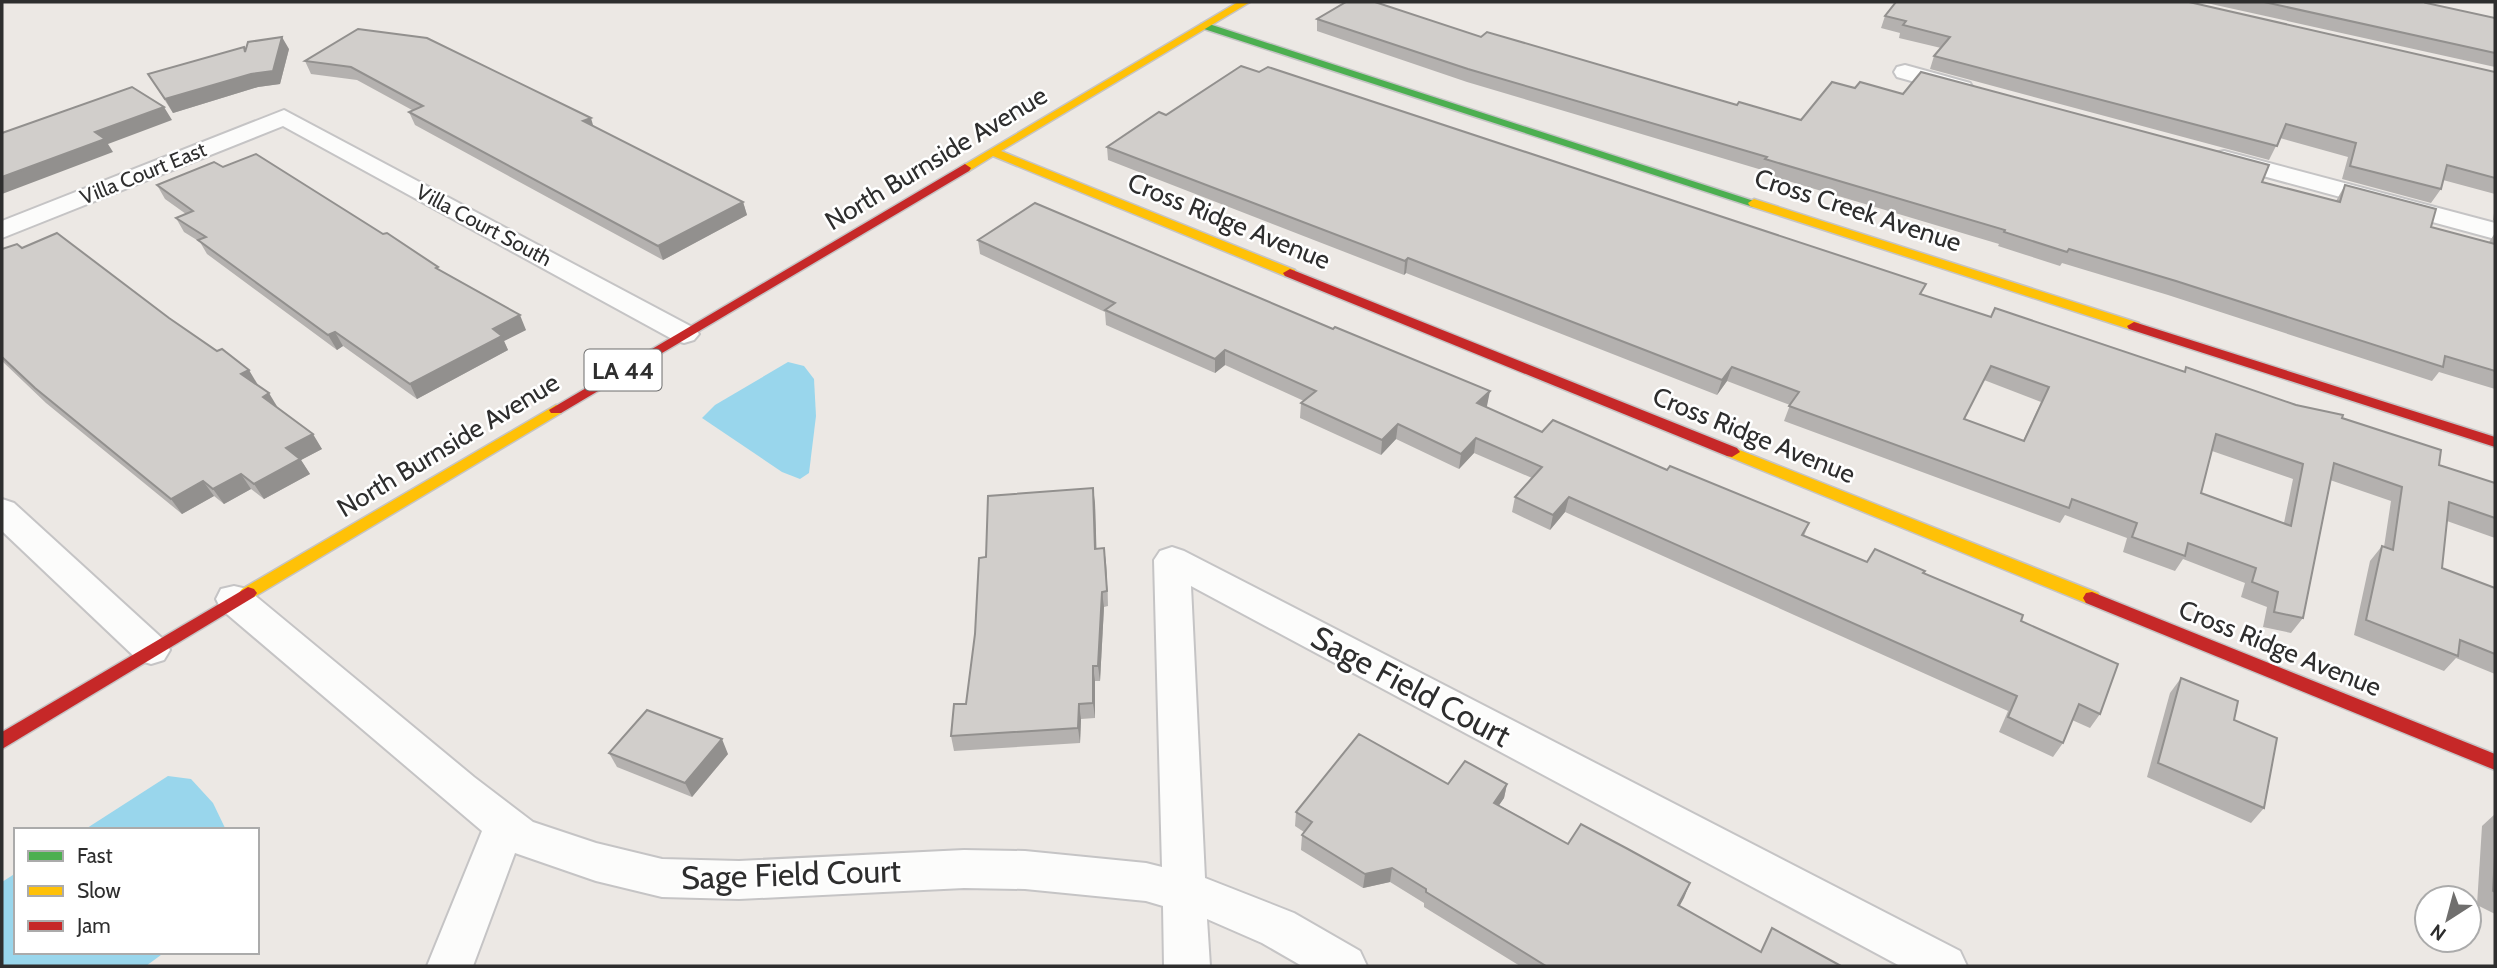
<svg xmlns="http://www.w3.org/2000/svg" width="2497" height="968" font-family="Cabin,sans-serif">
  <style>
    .water { fill: #99d6ec }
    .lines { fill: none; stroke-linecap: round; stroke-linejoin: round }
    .street-casing { stroke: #c5c4c5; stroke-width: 4 }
    .fast-casing { stroke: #c5c4c5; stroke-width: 3 }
    .slow-casing { stroke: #c5c4c5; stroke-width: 3 }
    .jam-casing { stroke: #c5c4c5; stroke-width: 3 }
    .street { fill: #fcfcfb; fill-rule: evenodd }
    .fast { fill: #4caf50; fill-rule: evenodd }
    .slow { fill: #ffc107; fill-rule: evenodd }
    .jam { fill: #c62828; fill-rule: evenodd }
    .wall { fill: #b4b1af; fill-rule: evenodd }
    .shaded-wall { fill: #92908e }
    .building { fill: #d1cecb; stroke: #92908e; stroke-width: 2; fill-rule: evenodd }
    .labels { text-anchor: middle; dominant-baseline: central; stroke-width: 5; stroke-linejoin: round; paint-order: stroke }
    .far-street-label { font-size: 21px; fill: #2e2e2e; stroke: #fff }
    .shield { fill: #fff; stroke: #6d6d6d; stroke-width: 2 }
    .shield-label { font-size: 24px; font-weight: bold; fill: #2e2e2e }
    .street-label { font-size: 26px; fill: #2e2e2e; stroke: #fff }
    .near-street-label { font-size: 32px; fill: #2e2e2e; stroke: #fff }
  </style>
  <rect width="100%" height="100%" fill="#ece8e4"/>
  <!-- water -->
  <g class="water">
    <polygon points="788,362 804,366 814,379 816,416 809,473 800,479 782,472 702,418 715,405"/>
    <polygon points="168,776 191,779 213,803 226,830 84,830"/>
    <polygon points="16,873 16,952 165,952 146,966 2,966 2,882"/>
  </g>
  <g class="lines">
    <!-- street casing -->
    <g class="street-casing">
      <g id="street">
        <polygon points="1905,65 1970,83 1973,88 1970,93 1962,95 1897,77 1894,72 1897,67"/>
        <polygon points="284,110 694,328 699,334 694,340 684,343 674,340 283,126 2,238 2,221"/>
        <polygon points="2224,151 2495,223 2495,239 2215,163 2212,158 2215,153"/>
        <polygon points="2,499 14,503 164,640 170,650 164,660 151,664 138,660 2,531"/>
        <polygon points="1172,547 1184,551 1960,951 1967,966 1900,966 1191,586 1205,878 1294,913 1360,951 1367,966 1302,966 1262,943 1207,919 1210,966 1164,966 1163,906 1146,901 1025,889 964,888 739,899 662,897 596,881 515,853 473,966 427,966 482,831 221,609 216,599 221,589 234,586 247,589 474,777 533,822 596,843 662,859 739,861 964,850 1025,851 1146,863 1162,867 1154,560 1160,551"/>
      </g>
    </g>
    <!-- fast casing -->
    <g class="fast-casing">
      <polygon id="fast" points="1201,24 1209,24 1760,203 1754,207 1750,206 1201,28"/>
    </g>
    <!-- slow casing -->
    <g class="slow-casing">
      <g id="slow">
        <polygon points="1238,2 1250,2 1001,151 1295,270 1295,276 1285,276 993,156 969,171 965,172 959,168"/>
        <polygon points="1754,199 2139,323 2141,326 2139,329 2129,329 1750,206 1748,203"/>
        <polygon points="556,405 561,407 563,410 561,413 254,597 242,597 239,593 242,589"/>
        <polygon points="1732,447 2098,593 2101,598 2098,603 2086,603 1727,456 1724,452 1727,448"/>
      </g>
    </g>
    <!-- jam casing -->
    <g class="jam-casing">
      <g id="jam">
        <polygon points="965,164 971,168 969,171 561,413 551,413 549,410"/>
        <polygon points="1290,269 1737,448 1740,452 1732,457 1727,456 1285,276 1283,273"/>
        <polygon points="2134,322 2495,437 2495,447 2129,329 2127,326"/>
        <polygon points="248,587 254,589 257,593 254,597 2,749 2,732"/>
        <polygon points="2092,592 2495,754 2495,770 2086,603 2083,598 2086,593"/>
      </g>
    </g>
    <!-- street -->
    <use href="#street" class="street"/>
    <!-- fast -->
    <use href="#fast" class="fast"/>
    <!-- slow -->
    <use href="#slow" class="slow"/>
    <!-- jam -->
    <use href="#jam" class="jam"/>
  </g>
  <!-- wall -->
  <g class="wall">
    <polygon points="2202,2 2427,2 2426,3 2495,18 2495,67"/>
    <polygon points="1885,16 2495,72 2495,194 2443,180 2441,189 2431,203 2342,179 2348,157 2280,138 2269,160 1930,69 1934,56 1941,48 1899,38 1900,33 1881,28"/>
    <polygon points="1317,19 1481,37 1737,105 1801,120 1855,88 1903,94 2262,182 2336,201 2345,185 2431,227 2489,242 2495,233 2495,389 2439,372 2432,381 2168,295 2062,263 2060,266 1998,246 1999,244 1761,173 1762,170 1467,82 1317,31"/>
    <polygon points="358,29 594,127 743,202 747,215 663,260 415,125 409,112 412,110 357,80 311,74 305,61"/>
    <polygon points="289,49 280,84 258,87 173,113 148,74 245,50"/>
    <path d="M1166,115L1921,295L1991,317L2184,371L2342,418L2439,465L2495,483V538L2447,521L2442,568L2495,588V674L2456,658L2444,671L2354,635L2370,561L2382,546L2384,547L2391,501L2330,480L2303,618L2291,633L2263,627L2267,607L2241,597L2245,583L2183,559L2175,571L2123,552L2127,538L2065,515L2060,523L1784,421L1790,405L1727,381L1717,395L1406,273L1404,275L1108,160L1107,147ZM1984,380L2041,402L2023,441L1964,419ZM2212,451L2293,479L2284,523L2201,493Z"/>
    <polygon points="223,167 383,234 439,270 526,330 504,341 508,350 417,399 343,346 337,350 207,254 200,242 184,232 176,218 186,214 165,199 157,185"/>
    <polygon points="2495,206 2495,221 2493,220"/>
    <polygon points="978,240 1487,406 1486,407 1542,432 1667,470 1809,523 1804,536 1867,562 1923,573 2021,621 2100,714 2090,728 2072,720 2063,743 2053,757 1999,732 2008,711 1565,512 1550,530 1512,512 1515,497 1532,478 1474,453 1459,469 1396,439 1381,455 1300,418 1301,403 1304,401 1225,365 1215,373 1106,325 1105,312 980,254"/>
    <polygon points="22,248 169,318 258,385 257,385 278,408 322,449 301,460 310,474 264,499 251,489 224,504 214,496 182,514 46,403 2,361 2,249"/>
    <polygon points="1095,503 1096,549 1106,563 1108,606 1104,607 1100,681 1095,681 1095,718 1081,719 1080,743 954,751 951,736 966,704 986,557"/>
    <polygon points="2181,678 2264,808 2251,823 2147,777 2170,693"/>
    <polygon points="609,753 728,754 692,797 617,767"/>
    <polygon points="1448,784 1507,784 1504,798 1499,805 1568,844 1690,883 1679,906 1761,952 1841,966 1520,966 1424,907 1424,903 1390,882 1363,888 1301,850 1302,835 1304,832 1295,826 1296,812"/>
    <polygon points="2495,814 2495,914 2477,905 2482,826"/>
  </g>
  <!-- shaded-wall -->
  <g class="shaded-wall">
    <polygon points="282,37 289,49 280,84 258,87 173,113 165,99"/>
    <polygon points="164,107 172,120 108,144 113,152 2,194 2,177 95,132"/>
    <polygon points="591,118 595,132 583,121"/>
    <polygon points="743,202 747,215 663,260 658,246"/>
    <polygon points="1408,258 1406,273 1404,275 1405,261"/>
    <polygon points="520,315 526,330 504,341 508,350 417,399 410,384 493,329"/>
    <polygon points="335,332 343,346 337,350 328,335"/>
    <polygon points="1225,350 1225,365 1215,373 1215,359"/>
    <polygon points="1732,367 1727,381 1717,395 1722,380"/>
    <polygon points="249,370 258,385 250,388 241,374"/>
    <polygon points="1490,391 1487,406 1475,417 1477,403"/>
    <polygon points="269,393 278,408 263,397"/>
    <polygon points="1398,424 1396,439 1381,455 1382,440"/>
    <polygon points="313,434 322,449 301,460 310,474 264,499 254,484 286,448"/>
    <polygon points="1476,438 1474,453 1459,469 1461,454"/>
    <polygon points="241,474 251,489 224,504 213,489"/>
    <polygon points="203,481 214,496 182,514 171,499"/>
    <polygon points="1093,488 1095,503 1097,564 1095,549"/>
    <polygon points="1569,497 1565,512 1550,530 1553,515"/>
    <polygon points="1104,548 1106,563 1108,606 1107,591"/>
    <polygon points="1102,592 1104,607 1100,681 1098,666"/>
    <polygon points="1093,666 1095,681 1095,718 1093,703"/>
    <polygon points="1079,704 1081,719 1080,743 1078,728"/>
    <polygon points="722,739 728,754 692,797 685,783"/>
    <polygon points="1507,784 1504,798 1491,817 1494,803"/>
    <polygon points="1392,868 1390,882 1363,888 1365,874"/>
    <polygon points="1690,883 1684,898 1672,920 1678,905"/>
  </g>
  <!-- building -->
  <g class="building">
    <polygon points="1346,2 1375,2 1481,37 1487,32 1737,105 1739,102 1801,120 1832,82 1855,88 1860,82 1903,94 1921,72 2269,165 2262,182 2340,202 2345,185 2436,209 2431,227 2495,244 2495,371 2445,356 2443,367 2176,281 2069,249 2067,252 2004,232 2005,230 1765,159 1767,157 1468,69 1317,19"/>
    <polygon points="1896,2 2189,2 2495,72 2495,178 2447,165 2441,189 2350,166 2356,143 2286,124 2277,146 1934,56 1950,37 1903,25 1906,21 1885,16"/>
    <polygon points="2264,2 2427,2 2426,3 2495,18 2495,53"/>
    <polygon points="358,29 427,38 591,118 583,121 743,202 658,246 409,112 423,106 351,67 305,61"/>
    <polygon points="282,37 273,71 251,74 165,99 148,74 244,47 245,52 248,42"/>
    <path d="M1241,66L1259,72L1268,67L1926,284L1920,294L1991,317L1995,308L2185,372L2186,367L2296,405L2343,415L2342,418L2441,450L2439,465L2495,483V518L2449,502L2442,568L2495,588V654L2460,640L2458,656L2366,620L2382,546L2393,550L2402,487L2334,463L2303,618L2274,612L2278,592L2252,582L2256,568L2188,543L2185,556L2132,537L2137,523L2072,499L2069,508L1789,406L1799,392L1732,367L1722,380L1408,258L1405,261L1107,147L1159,112L1166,115ZM1991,366L2049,387L2024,441L1964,419ZM2216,434L2303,464L2291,526L2201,493Z"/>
    <polygon points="132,87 164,107 95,132 105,139 2,177 2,133"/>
    <polygon points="256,154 383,234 387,233 438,267 436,268 520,315 493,329 502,336 410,384 335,332 328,335 198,240 206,237 176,218 193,211 157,185 214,162 223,167"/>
    <polygon points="1035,203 1333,329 1335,327 1490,391 1477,403 1542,432 1553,420 1667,470 1670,466 1809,523 1802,535 1867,562 1875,549 1925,571 1923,573 2023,615 2021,621 2118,664 2100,714 2079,704 2063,743 2008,717 2017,696 1569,497 1553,515 1515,497 1542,467 1476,438 1461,454 1398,424 1382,440 1301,403 1316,391 1225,350 1215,359 1105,310 1115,303 978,240"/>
    <polygon points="57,233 169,318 217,351 222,349 249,370 241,374 269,393 263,397 313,434 286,448 300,459 254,484 241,474 213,489 203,481 171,499 35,388 2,357 2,249 17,244 22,248"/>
    <polygon points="1093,488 1095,549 1104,548 1107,591 1102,592 1098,666 1093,666 1093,703 1079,704 1078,728 951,736 954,704 966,704 975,634 979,558 986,557 988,496"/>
    <polygon points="2181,678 2238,701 2234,720 2277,738 2264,808 2158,763"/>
    <polygon points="647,710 722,739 685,783 609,753"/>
    <polygon points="1359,734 1448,784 1465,761 1507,784 1494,803 1568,844 1581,824 1626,848 1690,883 1678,905 1761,952 1772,928 1841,966 1546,966 1426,892 1426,889 1392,868 1365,874 1302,835 1312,822 1296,812"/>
    <polygon points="2495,856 2495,892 2493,891"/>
  </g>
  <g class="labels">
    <!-- far-street labels -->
    <g class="far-street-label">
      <text transform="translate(143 173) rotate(-22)">Villa Court East</text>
      <text transform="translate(484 225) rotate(28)">Villa Court South</text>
    </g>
    <!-- shield labels -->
    <rect class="shield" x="584.5" y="349.5" width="77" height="41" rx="5"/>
    <g class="shield-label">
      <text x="623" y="370">LA 44</text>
    </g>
    <!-- street labels -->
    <g class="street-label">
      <text transform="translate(936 158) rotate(-31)">North Burnside Avenue</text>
      <text transform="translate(1858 210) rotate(18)">Cross Creek Avenue</text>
      <text transform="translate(1229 221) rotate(22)">Cross Ridge Avenue</text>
      <text transform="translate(1754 435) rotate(22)">Cross Ridge Avenue</text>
      <text transform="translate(448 445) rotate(-31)">North Burnside Avenue</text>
      <text transform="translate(2280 648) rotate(22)">Cross Ridge Avenue</text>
    </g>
    <!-- near-street labels -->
    <g class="near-street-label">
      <text transform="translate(1411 686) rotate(28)">Sage Field Court</text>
      <text transform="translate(791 874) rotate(-2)">Sage Field Court</text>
    </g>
  </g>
  <!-- border -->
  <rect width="2497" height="968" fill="none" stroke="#2e2e2e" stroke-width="7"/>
  <!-- legend -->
  <rect x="14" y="828" width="245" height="126" fill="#ffffff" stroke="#ababab" stroke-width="2"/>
  <rect x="28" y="851" width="35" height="10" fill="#4caf50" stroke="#ababab" stroke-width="2"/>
  <text x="77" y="863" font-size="21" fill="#2e2e2e">Fast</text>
  <rect x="28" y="886" width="35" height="10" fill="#ffc107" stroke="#ababab" stroke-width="2"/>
  <text x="77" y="898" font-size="21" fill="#2e2e2e">Slow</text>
  <rect x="28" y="921" width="35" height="10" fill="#c62828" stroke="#ababab" stroke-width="2"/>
  <text x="77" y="933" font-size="21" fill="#2e2e2e">Jam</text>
  <!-- north arrow -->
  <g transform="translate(2448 919) rotate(216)"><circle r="33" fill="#ffffff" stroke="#ababab" stroke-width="2"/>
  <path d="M0-5L12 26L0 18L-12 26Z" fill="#706f6e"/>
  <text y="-10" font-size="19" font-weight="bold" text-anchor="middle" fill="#2e2e2e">N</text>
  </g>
</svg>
